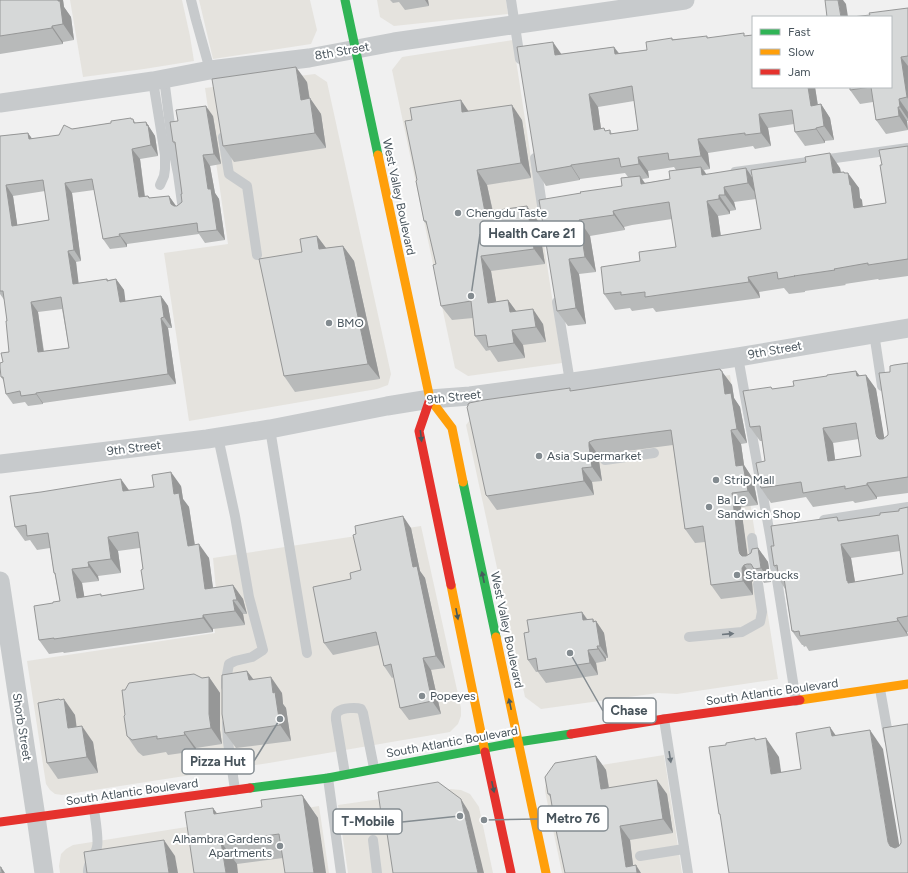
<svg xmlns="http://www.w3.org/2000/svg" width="908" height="873" font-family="Figtree,sans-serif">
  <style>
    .commercial { fill: #e5e3de }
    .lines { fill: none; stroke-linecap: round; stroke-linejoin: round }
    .lane { stroke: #c7cacc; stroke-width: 10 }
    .street { stroke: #c7cacc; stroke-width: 19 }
    .fast { stroke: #30b455; stroke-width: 9 }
    .slow { stroke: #ff9f0a; stroke-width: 9 }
    .jam { stroke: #e5322d; stroke-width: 9 }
    .wall { fill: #b8baba; fill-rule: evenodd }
    .shaded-wall { fill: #969797 }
    .building { fill: #d6d8d8; stroke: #969797; fill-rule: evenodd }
    .oneway { fill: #47595c }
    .oneway2 { fill: #6e777e }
    .poi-dot { fill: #838b90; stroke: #fff; stroke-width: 1.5 }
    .labels { text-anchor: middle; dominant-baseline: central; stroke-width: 4; stroke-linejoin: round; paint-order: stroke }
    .street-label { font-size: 12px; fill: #48545c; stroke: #fff }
    .poi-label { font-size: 12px; fill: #48545c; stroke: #fff; text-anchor: start }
    .leader { fill: none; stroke: #838b90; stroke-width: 1.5 }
    .callout-dot { fill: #838b90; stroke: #fff; stroke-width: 1.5 }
    .callout { fill: #fff; stroke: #838b90; stroke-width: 1.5 }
    .callout-label { font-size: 13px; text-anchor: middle; font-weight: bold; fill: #48545c }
  </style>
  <rect width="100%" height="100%" fill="#f0f0f0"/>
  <!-- commercial -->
  <g class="commercial">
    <polygon points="70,0 182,0 190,36 194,61 144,69 83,77"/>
    <polygon points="199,0 310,0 317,30 311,44 213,59"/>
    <polygon points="377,0 506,0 508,14 394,26 380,17"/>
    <polygon points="513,40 562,363 468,376 455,368 392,70 402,57"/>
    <polygon points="315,74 327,82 391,374 388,385 377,389 189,421 164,253 228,244 205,88"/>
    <polygon points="730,375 778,679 677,694 658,693 541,709 525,697 466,425 473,416 604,393"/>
    <polygon points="421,526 461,708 461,716 458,724 450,732 269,763 62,795 55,794 50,790 46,784 27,661 215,633 208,591 216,590 213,558"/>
    <polygon points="664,755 682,873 562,873 545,791 546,781 558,772"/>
    <polygon points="450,789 461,790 470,794 479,807 493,873 348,873 338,805"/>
    <polygon points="319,806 329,873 60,873 59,866 61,854 66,849 73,845"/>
  </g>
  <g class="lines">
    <!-- lane -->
    <g class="lane">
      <polyline points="191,0 196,20 210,70"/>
      <polyline points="511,0 520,59"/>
      <polyline points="164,78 173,149 178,174 183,210"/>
      <polyline points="153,81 165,155 165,169 164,176 160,185"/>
      <polyline points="223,137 229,174 247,186 257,255"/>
      <polyline points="535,158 543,212"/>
      <polyline points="735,172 908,148"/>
      <polyline points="557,302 570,382"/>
      <polyline points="874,333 882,386"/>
      <polyline points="738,357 770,535 796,701"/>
      <polyline points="270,429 307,653"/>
      <polyline points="218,437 235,516 249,597 263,650 252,657 235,661 229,664 226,680 226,687"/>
      <polyline points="605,460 654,453"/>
      <polyline points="824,520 908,507"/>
      <polyline points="752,538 755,562"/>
      <polyline points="689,637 742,632 760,622 762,612 758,584"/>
      <polyline points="880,689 889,740"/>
      <polyline points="664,719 688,873"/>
      <polyline points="227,723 228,742 235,790"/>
      <path d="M345,774L336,720C336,717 335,713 339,711C343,708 356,707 361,709L363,713L374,768"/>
      <polyline points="328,778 341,873"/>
      <polyline points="373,840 377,873"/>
      <polyline points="640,856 684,849"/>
      <path d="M88,873C87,863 95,856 97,847C99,839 95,818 94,809"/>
    </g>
    <!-- street -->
    <g class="street">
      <polyline points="0,103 153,81 210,70 309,58 394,42 685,0"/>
      <polyline points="0,464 207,439 270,429 387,406 430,399 470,396 594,379 738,357 908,328"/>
      <polyline points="0,581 36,817 44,873"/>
    </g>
    <!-- fast -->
    <g class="fast">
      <polyline points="345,0 378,155"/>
      <polyline points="463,482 496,637"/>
      <polyline points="250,788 328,778 518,742 571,734"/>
    </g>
    <!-- slow -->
    <g class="slow">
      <polyline points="378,155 430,399 452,428 463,482"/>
      <polyline points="451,585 485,752"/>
      <polyline points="496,637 546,873"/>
      <polyline points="800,700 908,684"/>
    </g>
    <!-- jam -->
    <g class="jam">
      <polyline points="430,399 419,431 451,585"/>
      <polyline points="571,734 664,719 800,700"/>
      <polyline points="485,752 511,873"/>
      <polyline points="0,822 250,788"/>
    </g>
  </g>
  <!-- wall -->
  <g class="wall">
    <polygon points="0,0 63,0 64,7 71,17 74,40 63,42 63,44 0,54"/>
    <polygon points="390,0 428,0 429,6 405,10 399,2 393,3"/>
    <polygon points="908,8 908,121 907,121 908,130 886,134 876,120 873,102 860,104 850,90"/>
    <path d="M708,38L753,87H815L818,105L821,104L830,118L834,140L825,141V143L805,146L795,132L794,124L768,128L771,146L755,149L753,146L708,153L710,169L704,170L706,174L753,178L840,168L841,172L845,173L859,188L860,198L862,200V207L886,203L882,165L908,146V276L879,280L878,279L845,284L846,285L805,291V292L789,294L784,288L759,292L760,298L656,312L653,308L632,311L630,308L615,310L604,294L640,261L676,247L672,219L632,225L624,227L625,230L590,236L596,272L579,274L586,324L568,326L557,311L581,193L622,186L628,177L625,173L580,179V180L546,186L537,172L562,54L614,47L619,53L647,50L673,39ZM634,101L638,130L612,134L610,130L606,131L601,129L598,107ZM674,167L676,170L670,179L645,183L642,179L649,178L648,171ZM756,199L761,229L721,236L718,216L730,214V211L736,210L734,202Z"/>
    <polygon points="307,82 310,99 321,114 326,148 234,162 223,146"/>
    <polygon points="468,112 522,120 531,178 487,185 493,211 538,221 545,264 491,271 496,302 508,300 516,311 543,324 546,342 523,345 525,358 498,362 490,350 486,351 475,336 473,318 452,320 441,306 436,264 427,225 424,221 417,180"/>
    <path d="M213,116L221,164L210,166L215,193L219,199L225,240L205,243L199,234L127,244V247L110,249L103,239L94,190L72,193L81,261L76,262L78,283L107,279L108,280L116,279L124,290L125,301L161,296L168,306L172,328H168L176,384L43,403V404L28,406L25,402L13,404L6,394L4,381L1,377L3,362L9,352L7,321L5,301L0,294V136L28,133L32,139L59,135L72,129L111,123L132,119L136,123L146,122L155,136L158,156L140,159L145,196H148L150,198L169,196L176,206H177L182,202V194L175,145L173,142ZM45,191L49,220L17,225L13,196ZM62,309L69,348L44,351L38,312Z"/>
    <polygon points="317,236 326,248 343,246 354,261 380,379 295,392 284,376 302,252"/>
    <path d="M908,363V493L877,497V499L855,503L853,501L813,507L806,497L771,503L761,488L765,461L762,441H760L750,427L773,389L794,386L827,376L856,371L860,376L866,375L876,389L884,439L888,435V432L890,372ZM859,439L861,456L835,460L833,443Z"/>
    <polygon points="720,369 732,385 734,398 740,407 747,443 741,444 744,465 753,479 758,505 741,507 747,556 758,548 768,562 771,582 764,583 761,578 757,578 754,579 752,582 753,595 721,599 711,585 705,542 695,543 685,529 673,445 604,454 599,456 599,461 602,481 592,482 594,495 497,510 496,509 486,495 484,400 572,391"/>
    <path d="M181,486L183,499L189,507L195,545L209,558L213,588L233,585L243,599L247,614H243L245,625L213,629V632L64,653L63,652L49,654L39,640L53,603L60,601L55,575L54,573L50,548L37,550L30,540L25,541L15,527L41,492L129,491ZM140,548L143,569L144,589L102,596L84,597L82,583L99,581L98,576L121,573L118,551Z"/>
    <path d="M908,507V632H907L908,636L809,651L806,646L804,647L803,645H802L792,631L785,589L779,579L777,571L774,566V546L837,517L840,521L880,515L899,511ZM900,551L903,574L855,582L851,558Z"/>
    <polygon points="411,528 420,571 425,578 445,668 431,670 441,714 409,720 400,708 394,677 392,678 384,666 379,645 333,655 324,643 351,579"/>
    <polygon points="582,612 588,620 596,621 604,633 608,658 606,658 606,661 596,663 598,675 546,683 538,672 536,672 528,660 529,632"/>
    <polygon points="247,671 254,680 282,693 283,704 286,708 291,741 236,748 225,733"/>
    <polygon points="209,677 220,693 220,730 222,744 196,748 196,751 168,755 166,752 143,756 138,752 127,736 125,715 202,678"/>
    <polygon points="60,700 75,715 76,727 93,742 98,773 58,779 47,763"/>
    <polygon points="596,756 606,770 609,787 667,794 673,833 630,840 633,866 551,798 548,794"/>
    <polygon points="302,795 318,818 283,858 237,864 194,873 213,808 217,814 262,807"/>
  </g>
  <!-- shaded-wall -->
  <g class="shaded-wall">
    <polygon points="54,0 63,0 64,7 71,17 74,40 63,24"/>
    <polygon points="425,0 428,0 429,6"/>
    <polygon points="838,0 843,0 846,4 848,17 841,17"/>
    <polygon points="52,26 63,42 63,44 52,28"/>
    <polygon points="553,42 562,55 555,55"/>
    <polygon points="614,47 624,61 615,54"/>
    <polygon points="901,57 908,66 908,99 907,97"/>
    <polygon points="296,67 307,82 312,116 301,100"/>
    <polygon points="808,87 815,87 820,120 811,106"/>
    <polygon points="589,94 598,107 603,143 594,130"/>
    <polygon points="310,98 321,114 326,148 315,133"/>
    <polygon points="899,99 908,112 908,119 900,107"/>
    <polygon points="461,100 471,115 462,112"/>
    <polygon points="821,104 830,118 834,140 824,126"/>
    <polygon points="512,105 522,120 531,178 521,163"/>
    <polygon points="206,106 213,116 221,164 214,154"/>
    <polygon points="898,107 907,121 908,130 899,116"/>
    <polygon points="759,114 768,128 771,146 761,133"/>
    <polygon points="146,122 155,136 158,156 151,145"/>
    <polygon points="816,128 825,141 825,143 816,129"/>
    <polygon points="28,133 35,143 29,139"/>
    <polygon points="698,139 708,153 710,169 701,156"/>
    <polygon points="132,149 140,159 146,208 139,197"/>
    <polygon points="830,153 840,168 843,189 833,173"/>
    <polygon points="203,155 210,166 215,193 219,199 225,240 217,230 208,189"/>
    <polygon points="638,157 648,171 649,178 639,164"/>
    <polygon points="571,165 580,179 580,180 571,166"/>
    <polygon points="701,167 712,182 702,175"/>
    <polygon points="746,168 756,183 759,198 748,183"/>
    <polygon points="477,170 487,185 496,227 485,212"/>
    <polygon points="844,172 849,179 848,173 859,188 860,198 862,200 865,223 854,208 850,185"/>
    <polygon points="640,176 650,191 641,184"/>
    <polygon points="65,183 72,193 81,261 74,250"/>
    <polygon points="6,185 13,196 19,236 12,226"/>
    <polygon points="724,187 734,202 736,210 725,195"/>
    <polygon points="719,195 730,211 730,214 719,199"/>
    <polygon points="169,196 176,206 178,214 171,204"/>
    <polygon points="707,201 718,216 723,253 712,237"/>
    <polygon points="527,206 538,221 545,264 534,249"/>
    <polygon points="613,211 624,227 625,230 614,215"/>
    <polygon points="579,220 590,236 596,272 585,257"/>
    <polygon points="119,234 127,244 127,247 120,236"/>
    <polygon points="317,236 329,252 319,249"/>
    <polygon points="343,246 354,261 380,379 368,364"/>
    <polygon points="68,251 76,262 80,294 73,284"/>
    <polygon points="481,256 491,271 499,318 488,303"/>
    <polygon points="569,259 579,274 586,324 576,308"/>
    <polygon points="748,277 759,292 760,298 749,282"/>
    <polygon points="116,279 124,290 127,313 120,302"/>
    <polygon points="161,296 168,306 172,328 164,317"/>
    <polygon points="508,300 519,315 510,312"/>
    <polygon points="31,302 38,312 45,362 38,352"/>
    <polygon points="533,309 543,324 546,342 536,327"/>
    <polygon points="161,318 168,328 176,384 168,374"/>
    <polygon points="512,330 523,345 525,358 514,343"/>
    <polygon points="720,369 732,385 734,398 740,407 747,443 737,429 725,394"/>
    <polygon points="856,371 866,385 857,376"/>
    <polygon points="866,375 876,389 886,448 877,437 876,434"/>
    <polygon points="36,393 43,403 43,404 36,394"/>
    <polygon points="823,428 833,443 837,475 828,461"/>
    <polygon points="731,430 741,444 744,465 753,479 758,505 748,491 736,466"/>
    <polygon points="589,442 599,456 599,461 602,481 592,467 589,446"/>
    <polygon points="582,468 592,482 594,495 584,481"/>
    <polygon points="171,472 181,486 183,499 189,507 197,560 188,546 174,494"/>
    <polygon points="121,479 131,493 123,491"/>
    <polygon points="867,483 877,497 877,499 867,485"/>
    <polygon points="732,493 741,507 749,565 740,554 739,551"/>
    <polygon points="403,516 411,528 420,571 425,578 445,668 436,656 413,567"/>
    <polygon points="108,537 118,551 121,573 111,559"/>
    <polygon points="199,544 209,558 215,603 205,589"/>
    <polygon points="841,544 851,558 857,594 847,581"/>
    <polygon points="758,548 768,562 771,582 761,568"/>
    <polygon points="88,562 98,576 99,581 89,567"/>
    <polygon points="744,565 754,579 752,582 753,595 743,581 742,568"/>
    <polygon points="72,569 82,583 87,612 77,598"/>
    <polygon points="233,585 243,599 247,614 237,600"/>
    <polygon points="233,600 243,614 245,625 235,611"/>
    <polygon points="582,612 590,624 583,620"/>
    <polygon points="203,615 213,629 213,632 203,618"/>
    <polygon points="897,618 907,632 908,636 898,621"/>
    <polygon points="593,619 596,624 596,621 604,633 608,658 600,646"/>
    <polygon points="597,646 606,658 606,661 598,649"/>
    <polygon points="588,650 596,663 598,675 590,663"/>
    <polygon points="423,658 431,670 441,714 432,701"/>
    <polygon points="247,671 259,687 249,680"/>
    <polygon points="209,677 220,693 220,730 222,744 211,728 209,714"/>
    <polygon points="271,677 282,693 283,704 286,708 291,741 280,725 273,693"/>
    <polygon points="64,699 75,715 79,744 68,728"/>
    <polygon points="82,726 93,742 98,773 87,757"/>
    <polygon points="830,727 843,746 832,736"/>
    <polygon points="870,730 883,749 902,861 890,846 888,842"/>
    <polygon points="184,732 196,748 196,751 185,735"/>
    <polygon points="766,738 779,757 784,793 771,774"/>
    <polygon points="596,756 606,770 611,803 601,789"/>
    <polygon points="657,780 667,794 673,833 663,819"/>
    <polygon points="302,795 318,818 326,873 314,873"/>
    <polygon points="461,799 469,812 484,873 478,873"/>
    <polygon points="213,808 229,830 214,814"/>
    <polygon points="620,826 630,840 634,873 626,867"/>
    <polygon points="164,840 175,856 178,873 169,873"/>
    <polygon points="221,842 237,864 238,873 226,873"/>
    <polygon points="636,865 641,873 637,873"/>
    <polygon points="1,867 5,873 2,873"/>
  </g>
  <!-- building -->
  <g class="building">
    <polygon points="0,0 58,0 58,1 60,1 63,24 52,26 52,28 0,36"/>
    <polygon points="825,0 838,0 841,17 827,17"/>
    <polygon points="908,8 908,56 901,57 907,97 899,99 900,107 898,107 899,116 876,120 871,87 850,90 850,87 891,87 891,17 852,17 870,15 869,13"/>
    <path d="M744,33V36L753,35V87H808L811,106L821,104L824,126L816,128V129L795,132L792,110L759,114L761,133L745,135V133L698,139L701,156L669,160L668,153L638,157L639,164L621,167L619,158L571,165V166L537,172L517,47L553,42L555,55L614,47L615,54L647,50L646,42L672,38V40L707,36V38ZM632,86L638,130L610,134V130L605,131L604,128L594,130L589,94Z"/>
    <polygon points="296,67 301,100 310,98 315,133 223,146 212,79"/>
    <polygon points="461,100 462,112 512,105 521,163 477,170 485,212 527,206 534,249 481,256 488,303 508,300 510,312 533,309 536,327 512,330 514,343 488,347 486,335 475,336 471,301 441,306 433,265 436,264 426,221 424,221 416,181 417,180 405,121 412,120 410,108"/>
    <path d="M206,106L214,154L203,155L208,189H211L217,230L198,232L197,223L119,234L120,236L103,239L92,179L65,183L74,250L68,251L73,284L107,279V281L116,279L120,302L161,296L164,317L161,318L168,374L36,393V394L21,396L20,391L6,394L3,377H1L0,367V363L3,362L1,353L9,352L6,321H7L3,291H0V136L28,133L29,139L59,135L64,125L72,129L111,123V121L131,118V119H133L134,123L146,122L147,126L148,125L151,145L132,149L139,197L148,196L149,198L169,196L171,204L174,206H177L182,202L181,194H182L175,142H173L170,122L178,121L176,110ZM43,180L49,220L12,226L6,185ZM61,297L69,348L38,352L31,302Z"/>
    <polygon points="908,146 908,259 868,265 868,263 834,269 835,270 794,276 795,276 778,279 777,272 748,277 749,282 645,297 645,292 621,295 621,292 604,294 601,267 640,261 639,252 676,247 669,202 622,209 613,211 614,215 579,220 585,257 569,259 576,308 557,311 539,200 581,193 580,192 622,186 621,178 640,176 641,184 670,179 669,171 701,167 702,175 746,168 748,183 724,187 725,195 719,195 719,199 707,201 712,237 761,229 751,170 806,162 805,157 830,153 833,173 844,172 844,173 848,173 850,185 851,185 854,208 886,203 880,165 882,165 879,150"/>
    <polygon points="317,236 319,249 343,246 368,364 284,376 259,259 302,252 300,239"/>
    <path d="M908,363V477L867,483V485L845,489V486L803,493L801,482L761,488L756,463L765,461L760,426L750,427L743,391L771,387L772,389L794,386L793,381L827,376V375L856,371L857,376L866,375L876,434L877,437L879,439H883L888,435V432L879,373L890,372V366L894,365ZM856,423L861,456L828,461L823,428Z"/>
    <polygon points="720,369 721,371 722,371 725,394 731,393 737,429 731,430 736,466 743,465 748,491 732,493 739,551 740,554 742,556 746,556 751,553 752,549 758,548 761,568 754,569 751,564 747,564 744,565 742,568 743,581 711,585 703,526 685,529 671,430 594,440 589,442 589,446 592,467 582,468 584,481 487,496 486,495 467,407 468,406 468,404 469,404 469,403 484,400 570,388 570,391"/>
    <path d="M171,472L174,494L179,493L188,546L199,544L205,589L233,585L237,600H233L235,611L203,615V618L54,639V638L39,640L34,606L53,603V602L60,601L55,573H54L48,533L27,536L26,525L15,527L10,496L41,492L121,479L123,491L154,487L152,475ZM138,532L143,569L141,570L144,589L101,596V594L77,598L72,569L89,567L88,562L111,559L108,537Z"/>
    <path d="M908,507V616L897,618L898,621L800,636L799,631L794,632V631H792L784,578L779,579L777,565L774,566L771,546H774L771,526L837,517L838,521L880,515V513L899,511V509ZM898,535L903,574L848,583V581H847L841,544Z"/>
    <polygon points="403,516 413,567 417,566 436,656 423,658 432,701 400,708 391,664 384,666 376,632 324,643 313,587 351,579 350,573 361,570 353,535 356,534 355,526"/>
    <polygon points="582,612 583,620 593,619 593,622 596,621 600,646 597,646 598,649 588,650 590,663 538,671 536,658 528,660 524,633 529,632 527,620"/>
    <polygon points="247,671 249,680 271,677 273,693 275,692 280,725 225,733 222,714 222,675"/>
    <polygon points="194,674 202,678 209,677 209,714 211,728 184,732 185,735 157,739 157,736 132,740 127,736 124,716 125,715 122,690 125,690 129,683"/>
    <polygon points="59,699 60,700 64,699 68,728 82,726 87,757 47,763 38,703"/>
    <polygon points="908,724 908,873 729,873 720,814 719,814 709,747 726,745 726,743 755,738 755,740 766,738 771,774 801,769 796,733 830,727 832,736 870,730 888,842 890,846 895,848 899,846 901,843 901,840 883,728"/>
    <polygon points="596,756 601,789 657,780 663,819 620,826 626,867 636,865 637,873 565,873 557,835 550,794 548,794 545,777 555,763"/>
    <polygon points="438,782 461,799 478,873 393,873 385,820 382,820 378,792"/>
    <polygon points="302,795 302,796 303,796 314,873 285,873 279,834 221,842 226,873 194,873 185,812 213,808 214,814 262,807 261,800"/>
    <polygon points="164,840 169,873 87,873 84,852"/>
    <polygon points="0,867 1,867 2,873 0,873"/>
  </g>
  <!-- one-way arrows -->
  <defs><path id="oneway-solid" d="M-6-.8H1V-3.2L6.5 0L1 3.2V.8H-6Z"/></defs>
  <g class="oneway">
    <use href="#oneway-solid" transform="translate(421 436) rotate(83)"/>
    <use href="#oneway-solid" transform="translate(483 577) rotate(-102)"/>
    <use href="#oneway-solid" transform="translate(457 614) rotate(79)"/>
    <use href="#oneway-solid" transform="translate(510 704) rotate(-102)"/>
    <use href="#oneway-solid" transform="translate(493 787) rotate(78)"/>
  </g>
  <g class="oneway2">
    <use href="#oneway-solid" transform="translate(728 634) rotate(-5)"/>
    <use href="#oneway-solid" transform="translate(670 757) rotate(81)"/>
  </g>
  <!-- markers -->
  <g class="poi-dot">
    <circle cx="458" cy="213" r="4"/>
    <circle cx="329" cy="323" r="4"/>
    <circle cx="539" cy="456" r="4"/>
    <circle cx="716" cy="480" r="4"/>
    <circle cx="709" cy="507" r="4"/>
    <circle cx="737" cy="575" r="4"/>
    <circle cx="422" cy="696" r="4"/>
    <circle cx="280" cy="846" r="4"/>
  </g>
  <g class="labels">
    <!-- street labels -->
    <g class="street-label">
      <text transform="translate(342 51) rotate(-10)">8th Street</text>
      <text transform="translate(399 197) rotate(78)">West Valley Boulevard</text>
      <text transform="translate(775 350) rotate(-10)">9th Street</text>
      <text transform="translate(454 397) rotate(-6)">9th Street</text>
      <text transform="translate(134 448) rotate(-7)">9th Street</text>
      <text transform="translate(507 630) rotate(78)">West Valley Boulevard</text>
      <text transform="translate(772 692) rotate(-8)">South Atlantic Boulevard</text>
      <text transform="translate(22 727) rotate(81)">Shorb Street</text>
      <text transform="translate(452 742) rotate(-10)">South Atlantic Boulevard</text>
      <text transform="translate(132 792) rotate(-8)">South Atlantic Boulevard</text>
    </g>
    <!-- poi labels -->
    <g class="poi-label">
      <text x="466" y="213">Chengdu Taste</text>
      <text x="337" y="323">BMO</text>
      <text x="547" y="456">Asia Supermarket</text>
      <text x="724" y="480">Strip Mall</text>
      <text x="717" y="500">Ba Le<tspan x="717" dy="14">Sandwich Shop</tspan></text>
      <text x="745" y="575">Starbucks</text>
      <text x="430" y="696">Popeyes</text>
      <text x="272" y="839" text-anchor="end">Alhambra Gardens<tspan x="272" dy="14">Apartments</tspan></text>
    </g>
  </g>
  <!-- callouts -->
  <path class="leader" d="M471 296L480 234M570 653L603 711M280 719L254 761M484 820L538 819M460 816L402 822"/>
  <g class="callout-dot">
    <circle cx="471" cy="296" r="4"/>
    <circle cx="570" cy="653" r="4"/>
    <circle cx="280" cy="719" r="4"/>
    <circle cx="484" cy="820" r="4"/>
    <circle cx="460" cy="816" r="4"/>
  </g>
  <g class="callout">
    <rect x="480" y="221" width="104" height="25" rx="4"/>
    <rect x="603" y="698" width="53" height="25" rx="4"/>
    <rect x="182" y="749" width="72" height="25" rx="4"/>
    <rect x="538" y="806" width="70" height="25" rx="4"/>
    <rect x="333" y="809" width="69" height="25" rx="4"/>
  </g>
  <g class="callout-label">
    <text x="532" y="238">Health Care 21</text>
    <text x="629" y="715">Chase</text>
    <text x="218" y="766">Pizza Hut</text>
    <text x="573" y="823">Metro 76</text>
    <text x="368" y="826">T-Mobile</text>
  </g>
  <!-- legend -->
  <rect x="752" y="16" width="140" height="72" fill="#ffffff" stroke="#b6bbbe"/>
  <rect x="760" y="29" width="20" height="6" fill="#30b455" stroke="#b6bbbe"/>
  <text x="788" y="36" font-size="12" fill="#48545c">Fast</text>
  <rect x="760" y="49" width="20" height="6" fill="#ff9f0a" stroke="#b6bbbe"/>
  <text x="788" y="56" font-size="12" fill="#48545c">Slow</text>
  <rect x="760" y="69" width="20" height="6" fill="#e5322d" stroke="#b6bbbe"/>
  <text x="788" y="76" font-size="12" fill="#48545c">Jam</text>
</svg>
